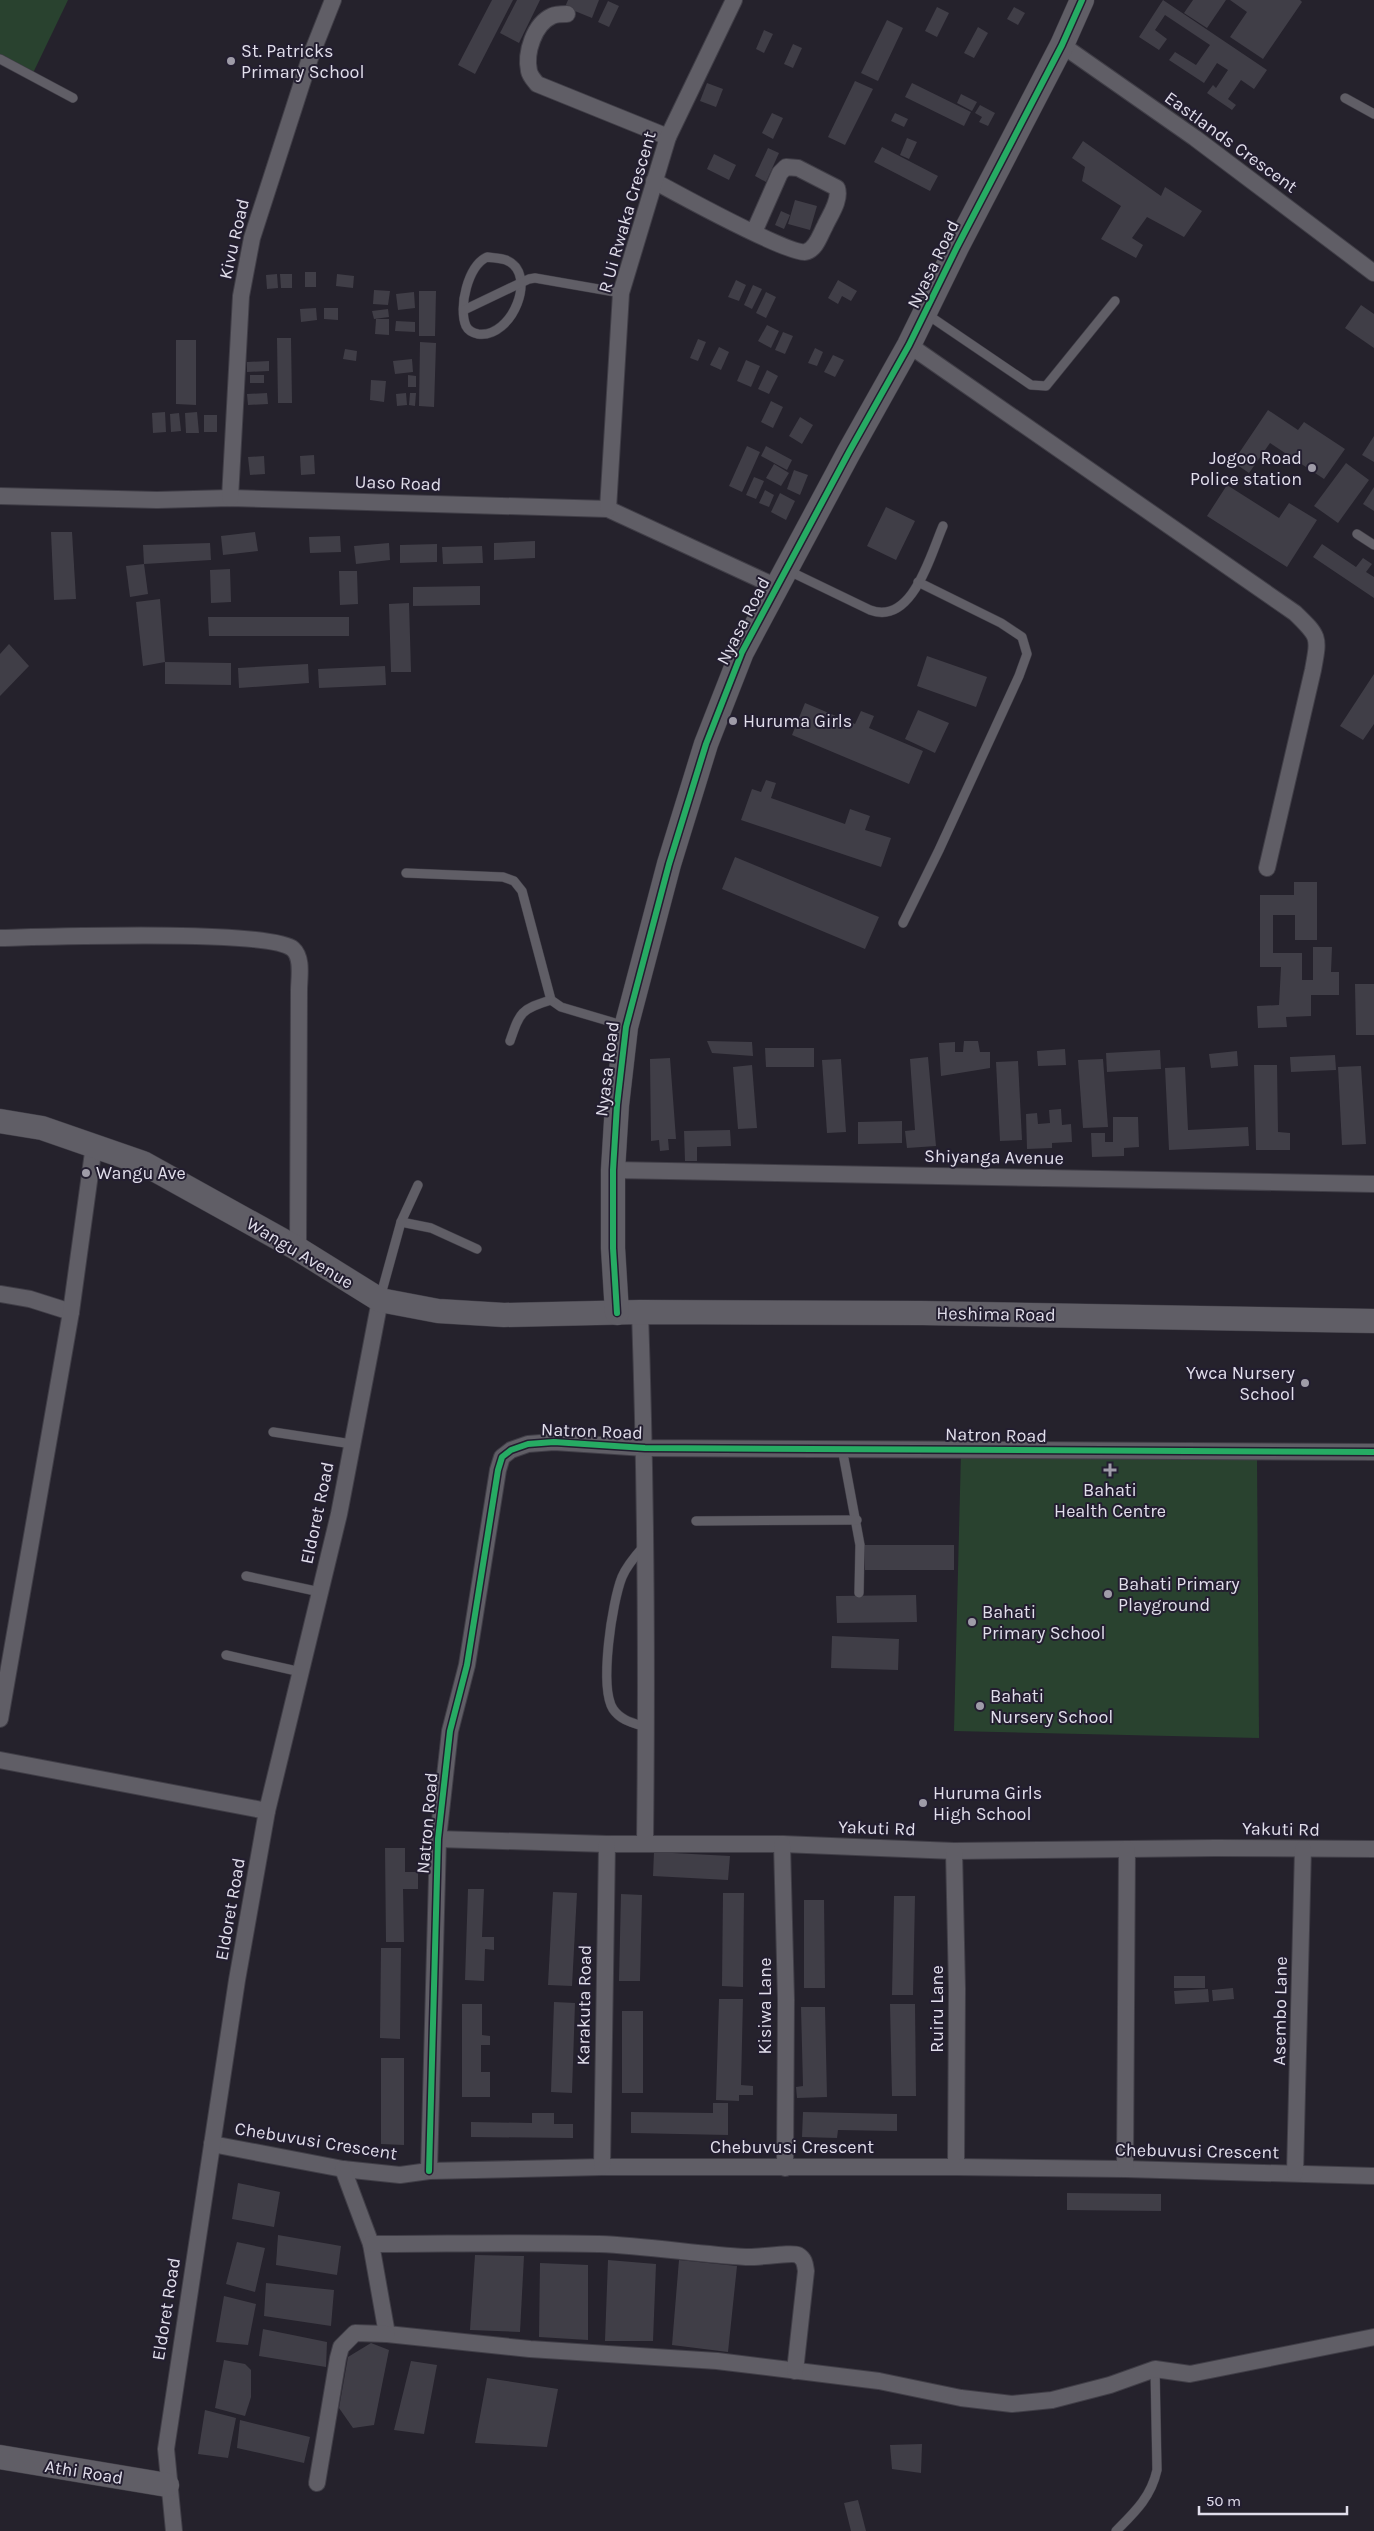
<svg xmlns="http://www.w3.org/2000/svg" width="1374" height="2531" font-family="Karla,sans-serif">
  <style>
    .green { fill: #29422f }
    .building { fill: #403e47 }
    .lines { fill: none; stroke-linecap: round; stroke-linejoin: round }
    .lane-casing { stroke: #403e47; stroke-width: 10 }
    .street-casing { stroke: #403e47; stroke-width: 18 }
    .secondary-casing { stroke: #403e47; stroke-width: 25 }
    .lane { stroke: #605e66; stroke-width: 9 }
    .street { stroke: #605e66; stroke-width: 16 }
    .secondary { stroke: #605e66; stroke-width: 24 }
    .cycleway-casing { stroke: #231e30; stroke-width: 9 }
    .cycleway { stroke: #26ab63; stroke-width: 6 }
    .poi-dot { fill: #9f9ca8; stroke: #231e30; stroke-width: 2 }
    .labels { text-anchor: middle; dominant-baseline: central; stroke-width: 4; stroke-linejoin: round; paint-order: stroke }
    .poi-label { font-size: 18px; fill: #e1deeb; stroke: #231e30; text-anchor: start }
    .street-label { font-size: 18px; fill: #e1deeb; stroke: #231e30 }
  </style>
  <rect width="100%" height="100%" fill="#25222c"/>
  <!-- green -->
  <g class="green">
    <polygon points="0,0 68,0 33,73 0,58"/>
    <polygon points="961,1452 1257,1458 1259,1738 954,1731"/>
  </g>
  <!-- building -->
  <g class="building">
    <polygon points="492,0 513,0 475,74 458,65"/>
    <polygon points="517,0 540,0 519,43 500,33"/>
    <polygon points="568,0 599,0 592,18 565,7"/>
    <polygon points="1163,0 1267,70 1254,89 1241,80 1228,99 1236,105 1232,110 1207,93 1213,85 1216,88 1228,70 1217,63 1204,83 1169,60 1175,52 1196,65 1210,45 1165,15 1155,30 1167,39 1159,50 1139,37"/>
    <polygon points="1193,0 1226,0 1207,28 1184,13"/>
    <polygon points="1230,0 1300,0 1302,2 1263,59 1230,37 1247,12"/>
    <polygon points="608,1 619,6 609,27 598,22"/>
    <polygon points="937,7 949,13 937,37 925,31"/>
    <polygon points="1014,7 1025,13 1018,25 1007,19"/>
    <polygon points="887,20 903,28 878,81 861,73"/>
    <polygon points="978,27 988,33 974,58 964,53"/>
    <polygon points="764,30 773,34 764,53 756,49"/>
    <polygon points="793,44 802,48 793,68 784,64"/>
    <polygon points="855,81 873,89 845,145 828,137"/>
    <polygon points="707,83 723,89 716,107 700,101"/>
    <polygon points="912,83 971,112 964,126 905,97"/>
    <polygon points="961,94 977,102 972,111 957,103"/>
    <polygon points="980,105 995,113 988,126 979,122 982,117 975,113"/>
    <polygon points="772,113 783,118 773,139 762,133"/>
    <polygon points="895,113 908,119 904,127 891,121"/>
    <polygon points="907,138 917,142 909,159 900,155"/>
    <polygon points="1083,141 1161,196 1165,187 1202,211 1184,237 1147,217 1132,238 1143,245 1136,258 1101,239 1121,206 1082,181 1085,167 1072,158"/>
    <polygon points="882,147 938,176 930,191 874,162"/>
    <polygon points="768,148 779,153 766,182 755,176"/>
    <polygon points="714,154 736,165 729,180 707,169"/>
    <polygon points="795,200 817,206 810,230 788,224"/>
    <polygon points="781,211 790,215 784,229 775,225"/>
    <rect x="305" y="272" width="11" height="15"/>
    <polygon points="277,274 278,288 267,289 266,275"/>
    <polygon points="280,274 292,274 292,288 281,288"/>
    <polygon points="337,274 354,276 353,288 336,286"/>
    <polygon points="736,280 746,285 739,301 728,297"/>
    <polygon points="838,280 857,291 851,301 842,296 838,304 828,298"/>
    <polygon points="753,285 762,289 752,309 744,305"/>
    <polygon points="374,290 390,291 388,305 373,304"/>
    <polygon points="419,291 436,291 435,336 419,336"/>
    <polygon points="414,292 415,308 398,310 396,294"/>
    <polygon points="766,292 776,297 766,318 756,313"/>
    <polygon points="1361,305 1374,314 1374,348 1345,328"/>
    <polygon points="316,308 317,320 301,322 300,309"/>
    <polygon points="324,308 338,308 338,320 324,319"/>
    <polygon points="388,309 389,317 374,319 372,311"/>
    <polygon points="376,319 389,319 389,335 375,334"/>
    <polygon points="396,321 415,322 415,332 395,331"/>
    <polygon points="767,325 779,331 771,348 758,341"/>
    <polygon points="783,332 793,336 785,354 775,350"/>
    <polygon points="277,338 291,338 292,403 278,403"/>
    <polygon points="698,339 706,342 698,361 690,358"/>
    <polygon points="176,340 196,340 196,405 176,404"/>
    <polygon points="420,342 436,343 434,407 419,406"/>
    <polygon points="719,347 729,352 721,370 710,365"/>
    <polygon points="815,348 823,352 817,366 808,363"/>
    <polygon points="345,349 357,351 356,361 343,359"/>
    <polygon points="833,355 844,360 835,377 824,372"/>
    <polygon points="412,359 413,372 395,374 393,361"/>
    <polygon points="746,360 760,366 751,387 737,381"/>
    <polygon points="269,361 269,371 247,372 247,362"/>
    <polygon points="767,370 778,376 769,394 758,389"/>
    <rect x="250" y="375" width="14" height="8"/>
    <polygon points="408,375 416,376 416,387 408,387"/>
    <polygon points="371,380 386,381 384,402 370,400"/>
    <polygon points="267,393 268,404 248,405 247,394"/>
    <polygon points="406,393 407,405 397,406 396,394"/>
    <polygon points="410,393 416,393 415,406 409,405"/>
    <polygon points="771,401 783,407 773,428 761,422"/>
    <polygon points="1268,410 1298,430 1304,422 1345,449 1324,479 1270,443 1249,473 1233,462"/>
    <polygon points="165,412 166,432 153,433 152,413"/>
    <polygon points="197,412 199,433 186,433 185,413"/>
    <polygon points="179,413 181,431 171,432 170,414"/>
    <rect x="204" y="415" width="13" height="17"/>
    <polygon points="800,417 813,425 802,444 789,436"/>
    <polygon points="1374,436 1374,462 1362,455"/>
    <polygon points="747,446 760,452 742,492 729,486"/>
    <polygon points="766,446 792,460 787,470 761,456"/>
    <polygon points="314,455 315,474 301,475 300,456"/>
    <polygon points="264,456 265,474 250,475 248,457"/>
    <polygon points="1346,463 1369,480 1338,523 1314,506"/>
    <polygon points="774,464 789,473 781,486 766,478"/>
    <polygon points="794,470 808,475 800,495 787,489"/>
    <polygon points="754,477 764,481 756,499 746,495"/>
    <polygon points="1227,485 1279,518 1289,503 1317,520 1287,567 1207,516"/>
    <polygon points="1374,487 1374,511 1363,504"/>
    <polygon points="765,490 774,495 769,507 759,503"/>
    <polygon points="780,493 795,501 786,520 771,512"/>
    <polygon points="886,507 915,521 896,560 867,546"/>
    <polygon points="51,532 72,532 76,599 54,600"/>
    <polygon points="255,532 258,551 223,555 221,536"/>
    <polygon points="340,536 341,552 310,553 309,537"/>
    <polygon points="535,541 535,558 494,560 494,543"/>
    <polygon points="210,543 211,560 144,564 143,545"/>
    <polygon points="389,543 390,560 356,564 354,546"/>
    <polygon points="437,544 437,562 400,563 400,545"/>
    <polygon points="1322,544 1356,567 1363,558 1372,564 1366,572 1374,577 1374,598 1313,557"/>
    <polygon points="482,546 483,563 443,564 442,547"/>
    <polygon points="144,564 148,594 130,597 126,566"/>
    <polygon points="230,569 231,602 211,603 210,570"/>
    <polygon points="339,571 357,571 358,604 340,605"/>
    <polygon points="480,586 480,605 413,606 413,587"/>
    <polygon points="160,599 165,662 143,666 136,602"/>
    <polygon points="409,603 411,672 391,672 389,604"/>
    <polygon points="208,617 349,617 349,636 209,636"/>
    <polygon points="9,644 29,666 0,696 0,654"/>
    <polygon points="927,656 987,677 976,707 917,686"/>
    <polygon points="165,662 231,663 231,685 165,684"/>
    <polygon points="308,664 309,683 239,688 238,668"/>
    <polygon points="385,666 386,685 319,688 318,669"/>
    <polygon points="1374,674 1374,724 1363,740 1340,726"/>
    <polygon points="805,703 855,724 861,711 874,716 869,728 923,751 909,784 792,735"/>
    <polygon points="918,710 949,723 935,753 905,739"/>
    <polygon points="766,780 776,783 771,798 845,824 850,809 870,816 865,830 891,838 881,867 741,820 752,789 761,792"/>
    <polygon points="735,857 879,917 865,949 722,889"/>
    <polygon points="1294,882 1317,882 1317,940 1295,940 1295,915 1273,915 1273,953 1302,953 1302,980 1313,980 1313,947 1332,947 1331,972 1339,972 1339,995 1311,995 1311,1016 1286,1017 1287,1027 1258,1028 1257,1006 1279,1005 1281,967 1260,967 1260,895 1294,895"/>
    <polygon points="1355,984 1374,984 1374,1035 1356,1035"/>
    <polygon points="707,1041 752,1042 753,1056 712,1053"/>
    <polygon points="964,1041 978,1041 980,1052 990,1052 990,1068 941,1076 939,1043 955,1042 955,1052 963,1052"/>
    <polygon points="765,1048 814,1048 814,1067 766,1067"/>
    <polygon points="1065,1049 1066,1065 1038,1066 1037,1051"/>
    <polygon points="1160,1050 1161,1069 1107,1072 1106,1053"/>
    <polygon points="1237,1051 1238,1066 1211,1068 1209,1054"/>
    <polygon points="1335,1055 1336,1070 1291,1072 1290,1057"/>
    <polygon points="928,1057 936,1146 907,1148 905,1131 915,1130 910,1059"/>
    <polygon points="670,1058 676,1139 668,1139 669,1150 660,1151 659,1140 651,1141 650,1059"/>
    <polygon points="841,1059 846,1132 827,1133 822,1060"/>
    <polygon points="1103,1059 1108,1127 1083,1128 1078,1060"/>
    <polygon points="1018,1061 1022,1140 1000,1141 996,1062"/>
    <polygon points="752,1065 757,1128 738,1129 733,1067"/>
    <polygon points="1254,1065 1277,1065 1278,1132 1290,1133 1290,1150 1256,1150"/>
    <polygon points="1361,1066 1366,1144 1342,1145 1338,1067"/>
    <polygon points="1185,1067 1188,1130 1248,1127 1249,1146 1169,1150 1165,1068"/>
    <polygon points="1061,1109 1062,1125 1071,1124 1072,1142 1052,1143 1052,1148 1027,1149 1026,1114 1037,1113 1038,1124 1050,1123 1049,1110"/>
    <polygon points="1113,1117 1138,1117 1139,1147 1124,1148 1124,1156 1092,1157 1091,1133 1105,1133 1105,1142 1113,1142"/>
    <polygon points="902,1121 902,1143 858,1144 858,1122"/>
    <polygon points="730,1130 731,1146 697,1147 697,1161 685,1161 684,1131"/>
    <rect x="865" y="1545" width="89" height="25"/>
    <polygon points="916,1595 917,1622 837,1623 836,1596"/>
    <polygon points="832,1636 899,1639 898,1670 831,1668"/>
    <polygon points="385,1848 405,1848 405,1872 418,1872 418,1889 403,1889 404,1942 386,1942"/>
    <polygon points="654,1852 730,1856 728,1880 653,1876"/>
    <polygon points="468,1889 484,1889 482,1937 494,1937 494,1950 485,1949 484,1981 465,1980"/>
    <polygon points="553,1892 577,1893 572,1986 548,1985"/>
    <polygon points="723,1893 744,1893 743,1987 722,1986"/>
    <polygon points="621,1894 642,1895 640,1981 619,1981"/>
    <polygon points="894,1896 915,1896 913,1995 892,1995"/>
    <polygon points="804,1900 824,1900 825,1988 804,1988"/>
    <polygon points="381,1948 401,1948 400,2039 380,2038"/>
    <rect x="1174" y="1976" width="31" height="12"/>
    <polygon points="1233,1988 1234,1999 1213,2001 1212,1990"/>
    <polygon points="1208,1989 1209,2002 1175,2004 1174,1991"/>
    <polygon points="719,1999 743,1999 741,2085 753,2086 753,2095 739,2095 739,2101 716,2100"/>
    <polygon points="554,2002 575,2003 572,2093 551,2092"/>
    <polygon points="462,2004 482,2004 482,2035 490,2036 490,2045 481,2045 481,2072 490,2072 490,2097 462,2097"/>
    <polygon points="890,2004 915,2004 916,2096 892,2096"/>
    <polygon points="801,2007 825,2007 827,2097 797,2098 796,2087 803,2086"/>
    <rect x="622" y="2011" width="21" height="82"/>
    <polygon points="381,2058 404,2058 404,2145 381,2144"/>
    <polygon points="713,2103 728,2103 728,2135 631,2133 631,2112 713,2113"/>
    <polygon points="803,2112 897,2114 897,2131 838,2130 837,2138 802,2137"/>
    <polygon points="532,2113 554,2113 554,2124 573,2124 573,2138 471,2137 471,2122 532,2123"/>
    <polygon points="238,2183 280,2192 274,2227 232,2219"/>
    <polygon points="1067,2193 1161,2194 1161,2211 1067,2210"/>
    <polygon points="278,2235 341,2246 337,2275 276,2265"/>
    <polygon points="237,2242 265,2248 255,2292 226,2284"/>
    <polygon points="475,2255 524,2256 520,2332 470,2330"/>
    <polygon points="608,2260 656,2264 653,2341 605,2341"/>
    <polygon points="679,2260 737,2266 728,2352 672,2345"/>
    <polygon points="540,2263 588,2265 588,2340 539,2337"/>
    <polygon points="266,2283 334,2290 331,2326 264,2316"/>
    <polygon points="224,2296 256,2304 248,2345 216,2342"/>
    <polygon points="263,2329 327,2342 326,2367 259,2356"/>
    <polygon points="371,2343 389,2350 374,2425 353,2428 339,2408 348,2357"/>
    <polygon points="224,2360 245,2364 251,2370 251,2397 245,2416 215,2408"/>
    <polygon points="411,2361 437,2365 424,2434 394,2430"/>
    <polygon points="487,2378 558,2389 547,2447 475,2443"/>
    <polygon points="205,2410 236,2418 228,2458 198,2454"/>
    <polygon points="240,2420 310,2437 304,2463 237,2448"/>
    <polygon points="922,2444 921,2473 892,2469 890,2445"/>
    <polygon points="858,2500 866,2531 851,2531 844,2503"/>
  </g>
  <g class="lines">
    <!-- lane casing -->
    <g class="lane-casing">
      <g id="lane">
        <polyline points="0,59 73,98"/>
        <polyline points="1345,98 1374,114"/>
        <path d="M487,257C493,258 500,258 506,260C539,273 512,339 478,334C473,333 468,330 466,326C458,307 468,266 487,257Z"/>
        <polyline points="464,310 529,279 535,278 621,293"/>
        <polyline points="925,313 1031,385 1046,386 1115,301"/>
        <polyline points="1357,534 1374,545"/>
        <path d="M787,570L870,610C912,626 930,556 943,526"/>
        <polyline points="406,873 503,877 514,881 522,891 551,1000 561,1007 625,1026"/>
        <polyline points="903,923 939,850 1019,676 1027,654 1022,637 1001,623 918,582"/>
        <path d="M510,1041C520,1012 521,1009 551,1000"/>
        <polyline points="401,1222 431,1228 477,1249"/>
        <polyline points="380,1298 401,1222 418,1185"/>
        <polyline points="273,1432 352,1444"/>
        <polyline points="842,1448 860,1545 859,1593"/>
        <polyline points="696,1521 857,1520"/>
        <path d="M644,1546C636,1555 627,1565 622,1577C612,1602 599,1687 613,1709C621,1721 634,1723 646,1727"/>
        <polyline points="246,1576 320,1592"/>
        <polyline points="226,1655 301,1672"/>
        <path d="M1116,2531C1135,2512 1151,2497 1157,2470L1155,2369"/>
      </g>
    </g>
    <!-- street casing -->
    <g class="street-casing">
      <g id="street">
        <path d="M567,14C563,14 556,14 552,16C534,24 525,53 529,71C530,76 534,80 537,84L668,137"/>
        <polyline points="1062,45 1195,138 1374,273"/>
        <path d="M654,181C676,193 789,255 805,252C816,250 820,235 825,226C830,215 841,200 837,188L798,168L786,167L780,173L754,232"/>
        <path d="M909,345L1295,613C1320,637 1319,637 1313,670L1267,868"/>
        <polyline points="0,496 157,500 230,498 608,509 777,587"/>
        <polyline points="230,498 241,296 252,238 310,58 333,0"/>
        <polyline points="608,509 621,293 668,137 734,0"/>
        <path d="M0,938C42,937 270,929 293,949C303,958 299,978 299,990L298,1249"/>
        <polyline points="613,1170 1374,1184"/>
        <polyline points="0,1294 30,1299 71,1312"/>
        <path d="M640,1312C646,1489 647,1666 645,1843"/>
        <polyline points="0,1719 71,1312 94,1145"/>
        <polyline points="0,1760 267,1811"/>
        <polyline points="438,1839 607,1844 782,1844 954,1851 1215,1848 1374,1849"/>
        <polyline points="782,1844 786,2000 785,2168"/>
        <polyline points="954,1851 957,1989 956,2167"/>
        <polyline points="212,2144 343,2169 400,2175 429,2171 602,2167 956,2167 1125,2169 1374,2176"/>
        <polyline points="602,2167 607,1844"/>
        <polyline points="343,2169 371,2244 387,2334 530,2349 717,2361 879,2381 961,2398 1012,2404 1052,2400 1110,2385 1155,2369 1190,2374 1374,2337"/>
        <polyline points="1125,2169 1127,1849"/>
        <polyline points="429,2171 438,1839 450,1731 467,1665 498,1470 502,1457 511,1450 528,1444 554,1442 645,1448 1374,1452"/>
        <polyline points="1295,2173 1303,1849"/>
        <path d="M371,2244C447,2244 523,2242 599,2244C648,2246 697,2254 746,2257C757,2258 791,2252 798,2255C805,2259 805,2265 806,2271L795,2371"/>
        <polyline points="317,2483 338,2358 341,2347 355,2333 387,2334"/>
        <polyline points="174,2531 166,2449 237,1980 267,1811 339,1514 380,1300"/>
      </g>
    </g>
    <!-- secondary casing -->
    <g class="secondary-casing">
      <g id="secondary">
        <polyline points="0,1121 42,1128 143,1163 298,1249 380,1300 438,1311 504,1315 640,1312 922,1313 1374,1321"/>
        <polyline points="617,1313 613,1248 613,1170 617,1105 626,1027 669,864 706,744 742,652 849,452 909,345 957,247 1062,45 1082,0"/>
        <polyline points="0,2457 167,2485"/>
      </g>
    </g>
    <!-- lane -->
    <use href="#lane" class="lane"/>
    <!-- street -->
    <use href="#street" class="street"/>
    <!-- secondary -->
    <use href="#secondary" class="secondary"/>
    <!-- cycleway casing -->
    <g class="cycleway-casing">
      <g id="cycleway">
        <polyline points="617,1313 613,1248 613,1170 617,1105 626,1027 669,864 706,744 742,652 849,452 909,345 957,247 1062,45 1082,0"/>
        <polyline points="429,2171 438,1839 450,1731 467,1665 498,1470 502,1457 511,1450 528,1444 554,1442 645,1448 1374,1452"/>
      </g>
    </g>
    <!-- cycleway -->
    <use href="#cycleway" class="cycleway"/>
  </g>
  <!-- markers -->
  <g class="poi-dot">
    <circle cx="231" cy="61" r="5"/>
    <circle cx="1312" cy="468" r="5"/>
    <circle cx="733" cy="721" r="5"/>
    <circle cx="86" cy="1173" r="5"/>
    <circle cx="1305" cy="1383" r="5"/>
    <path d="M1107.5 1462.5h5v5h5v5h-5v5h-5v-5h-5v-5h5z"/>
    <circle cx="1108" cy="1594" r="5"/>
    <circle cx="972" cy="1622" r="5"/>
    <circle cx="980" cy="1706" r="5"/>
    <circle cx="923" cy="1803" r="5"/>
  </g>
  <g class="labels">
    <!-- poi labels -->
    <g class="poi-label">
      <text x="241" y="51">St. Patricks<tspan x="241" dy="21">Primary School</tspan></text>
      <text x="1302" y="458" text-anchor="end">Jogoo Road<tspan x="1302" dy="21">Police station</tspan></text>
      <text x="743" y="721">Huruma Girls</text>
      <text x="96" y="1173">Wangu Ave</text>
      <text x="1295" y="1373" text-anchor="end">Ywca Nursery<tspan x="1295" dy="21">School</tspan></text>
      <text x="1110" y="1490" text-anchor="middle">Bahati<tspan x="1110" dy="21">Health Centre</tspan></text>
      <text x="1118" y="1584">Bahati Primary<tspan x="1118" dy="21">Playground</tspan></text>
      <text x="982" y="1612">Bahati<tspan x="982" dy="21">Primary School</tspan></text>
      <text x="990" y="1696">Bahati<tspan x="990" dy="21">Nursery School</tspan></text>
      <text x="933" y="1793">Huruma Girls<tspan x="933" dy="21">High School</tspan></text>
    </g>
    <!-- street labels -->
    <g class="street-label">
      <text transform="translate(1231 142) rotate(36)">Eastlands Crescent</text>
      <text transform="translate(627 212) rotate(-74)">R Ui Rwaka Crescent</text>
      <text transform="translate(234 239) rotate(-77)">Kivu Road</text>
      <text transform="translate(933 264) rotate(-64)">Nyasa Road</text>
      <text transform="translate(398 483) rotate(2)">Uaso Road</text>
      <text transform="translate(743 621) rotate(-63)">Nyasa Road</text>
      <text transform="translate(607 1069) rotate(-83)">Nyasa Road</text>
      <text transform="translate(994 1157) rotate(1)">Shiyanga Avenue</text>
      <text transform="translate(300 1253) rotate(31)">Wangu Avenue</text>
      <text transform="translate(996 1314) rotate(1)">Heshima Road</text>
      <text transform="translate(592 1431) rotate(2)">Natron Road</text>
      <text transform="translate(996 1435) rotate(1)">Natron Road</text>
      <text transform="translate(317 1513) rotate(-78)">Eldoret Road</text>
      <text transform="translate(427 1823) rotate(-85)">Natron Road</text>
      <text transform="translate(877 1828) rotate(2)">Yakuti Rd</text>
      <text transform="translate(1281 1829) rotate(1)">Yakuti Rd</text>
      <text transform="translate(230 1909) rotate(-80)">Eldoret Road</text>
      <text transform="translate(584 2005) rotate(-89)">Karakuta Road</text>
      <text transform="translate(765 2006) rotate(-90)">Kisiwa Lane</text>
      <text transform="translate(937 2009) rotate(-90)">Ruiru Lane</text>
      <text transform="translate(1280 2011) rotate(-89)">Asembo Lane</text>
      <text transform="translate(316 2141) rotate(9)">Chebuvusi Crescent</text>
      <text x="792" y="2147">Chebuvusi Crescent</text>
      <text transform="translate(1197 2151) rotate(1)">Chebuvusi Crescent</text>
      <text transform="translate(166 2309) rotate(-81)">Eldoret Road</text>
      <text transform="translate(84 2472) rotate(9)">Athi Road</text>
    </g>
  </g>
  <!-- scale -->
  <path d="M1199 2506v8h148v-8" fill="none" stroke="#e1deeb" stroke-width="2.5"/>
  <text x="1206" y="2506" font-size="15" fill="#e1deeb" stroke="#231e30" stroke-width="4" paint-order="stroke">50 m</text>
</svg>
